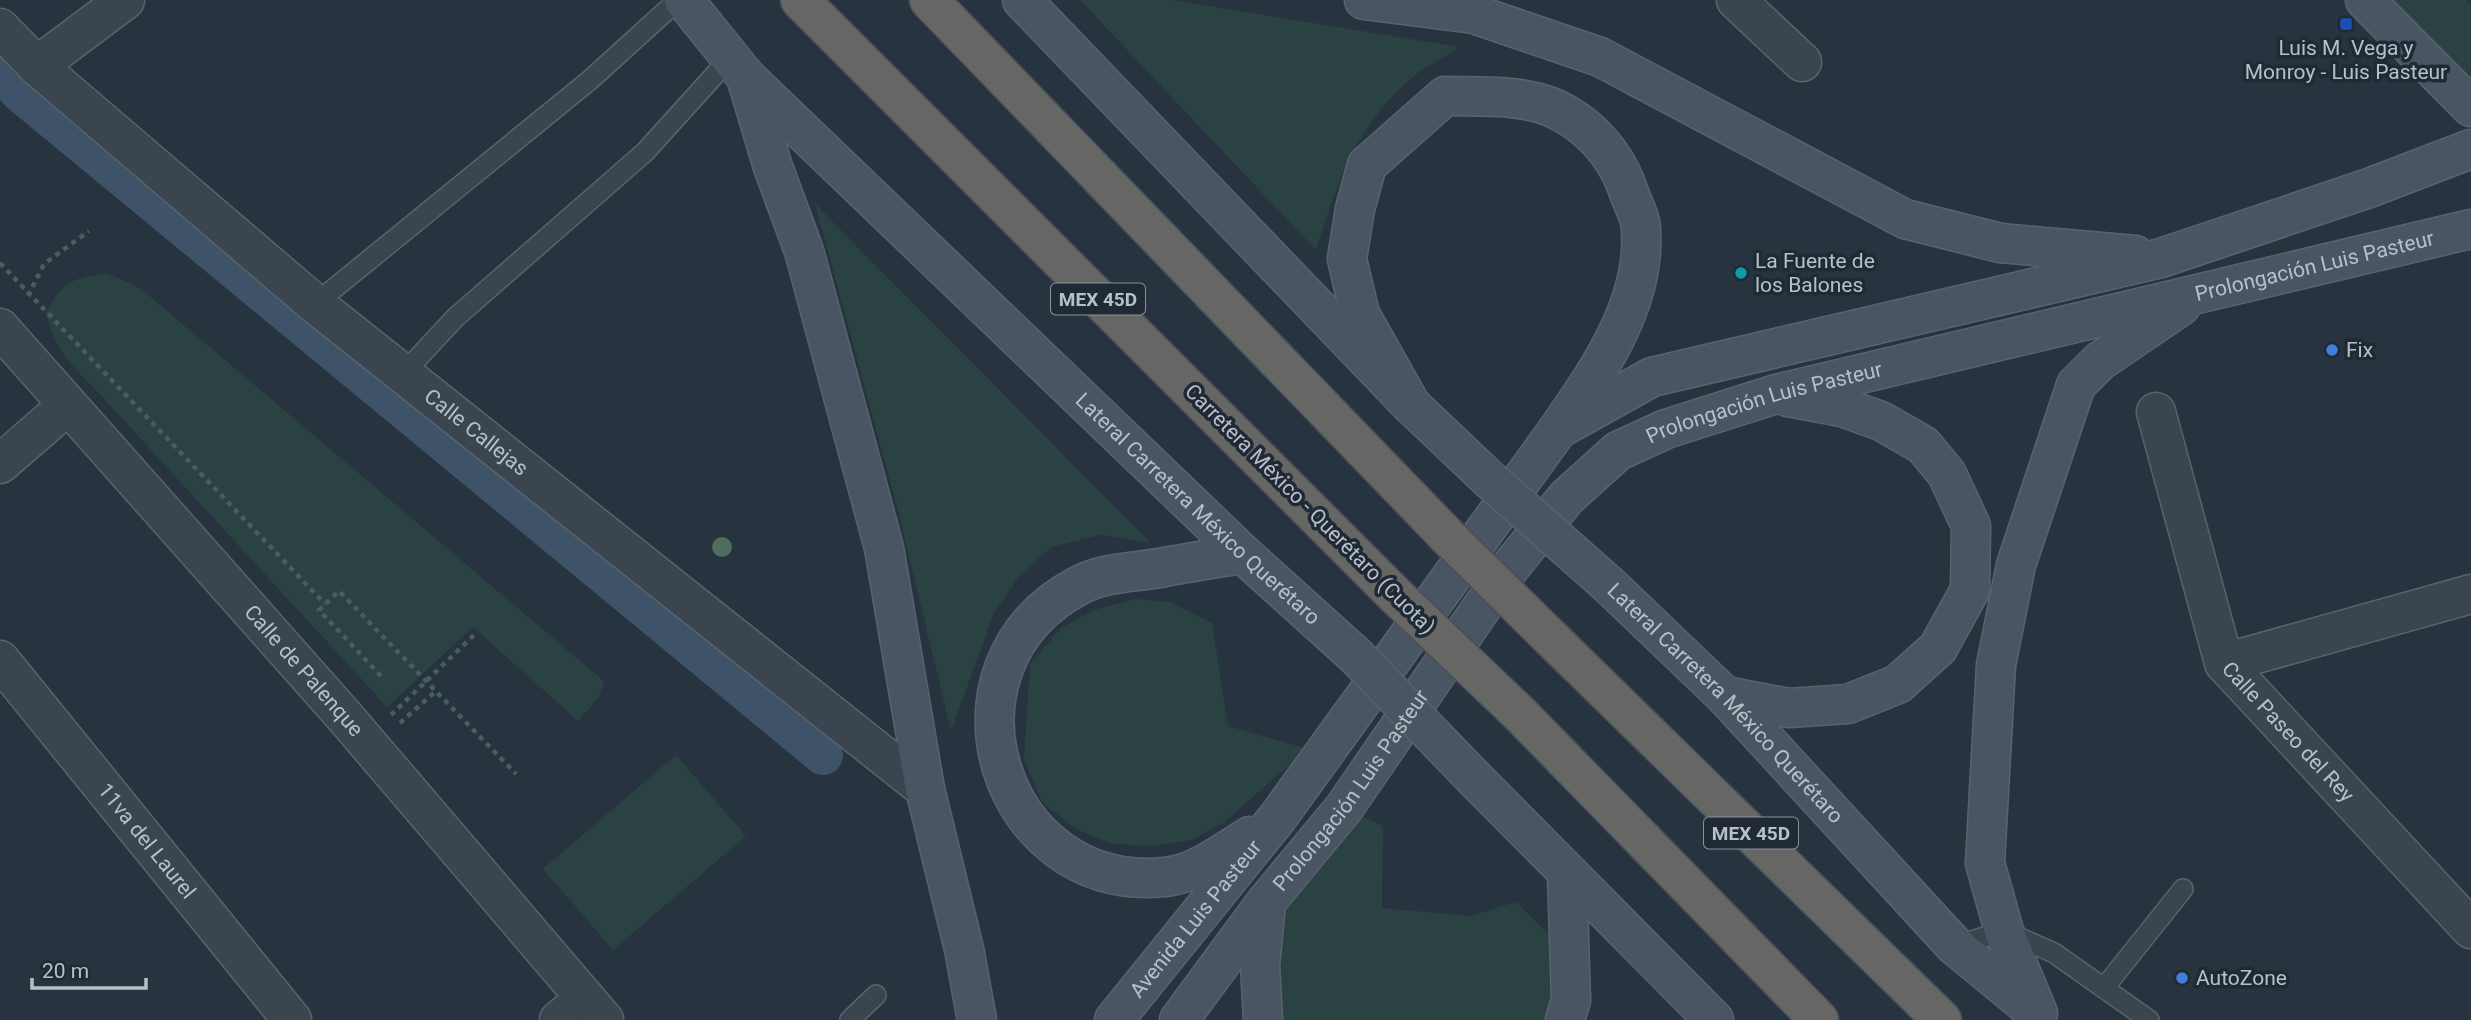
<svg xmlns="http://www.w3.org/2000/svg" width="2471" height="1020" font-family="Roboto,sans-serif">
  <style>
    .green { fill: #2a4241 }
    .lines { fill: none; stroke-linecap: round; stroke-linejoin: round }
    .canal { stroke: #3e5367; stroke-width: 40 }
    .service-casing { stroke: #59636c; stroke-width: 22 }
    .minor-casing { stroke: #59636c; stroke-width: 41 }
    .tertiary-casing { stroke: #59636c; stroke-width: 41 }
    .secondary-casing { stroke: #59636c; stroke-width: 41 }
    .trunk-casing { stroke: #465059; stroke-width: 41 }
    .path { stroke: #495e5e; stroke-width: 4.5; stroke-dasharray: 5 5; stroke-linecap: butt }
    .service { stroke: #3b454f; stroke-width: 19 }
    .minor { stroke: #3b454f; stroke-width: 38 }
    .tertiary { stroke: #3b454f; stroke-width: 38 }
    .secondary { stroke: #495562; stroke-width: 38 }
    .trunk { stroke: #666664; stroke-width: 38 }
    .secondary-bridge-casing { stroke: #59636c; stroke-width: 41; stroke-linecap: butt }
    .trunk-bridge-casing { stroke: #465059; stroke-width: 41; stroke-linecap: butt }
    .secondary-bridge { stroke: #495562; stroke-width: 38 }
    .trunk-bridge { stroke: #666664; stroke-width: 38 }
    .tree { fill: #4f6c5d }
    .transit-dot { fill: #1a4fb4; stroke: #202a34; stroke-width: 2.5 }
    .culture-dot { fill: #0f9aa8; stroke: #202a34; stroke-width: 2.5 }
    .shop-dot { fill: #3f7fe0; stroke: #202a34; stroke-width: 2.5 }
    .labels { text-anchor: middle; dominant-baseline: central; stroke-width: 7; stroke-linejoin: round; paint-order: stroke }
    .shield { fill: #202a34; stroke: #8a939c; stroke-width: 2 }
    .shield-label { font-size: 19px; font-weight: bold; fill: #b7c0c9 }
    .poi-label { font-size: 21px; fill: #b7c0c9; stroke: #202a34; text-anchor: start }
    .street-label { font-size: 21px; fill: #b7c0c9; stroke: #202a34 }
  </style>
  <rect width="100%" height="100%" fill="#27343f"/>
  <!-- green -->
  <g class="green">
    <path d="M1080,0H1174L1459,47C1442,59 1420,69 1405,84C1353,132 1337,186 1316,250Z"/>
    <polygon points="2390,0 2466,0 2471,5 2471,84"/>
    <polygon points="815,204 1151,543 1100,535 1051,547 1017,579 994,613 951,731 898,510"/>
    <path d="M107,273L140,288L604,681L599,697L578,721L473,627L387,707L93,387C69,363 53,346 46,312C63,281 73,278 107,273Z"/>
    <polygon points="1136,599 1170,602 1212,623 1228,726 1308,749 1223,823 1192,840 1154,846 1112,844 1076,829 1042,802 1024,759 1030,664 1061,628 1094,610"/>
    <polygon points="676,755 746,836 613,950 543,869"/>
    <polygon points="1344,808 1383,826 1382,908 1470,916 1516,902 1570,956 1565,1020 1263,1020 1266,902"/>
  </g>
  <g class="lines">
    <!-- canal -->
    <polyline class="canal" points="0,72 21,93 823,755"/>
    <!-- service casing -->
    <g class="service-casing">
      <g id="service">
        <polyline points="315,304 590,80 678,0"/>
        <polyline points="403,374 455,318 645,152 730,58"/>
        <polyline points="1955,946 2004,931 2054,953 2149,1020"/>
        <polyline points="2104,988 2183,889"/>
        <polyline points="850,1020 876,995"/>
      </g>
    </g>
    <!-- minor casing -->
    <g class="minor-casing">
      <g id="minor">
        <polyline points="1736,0 1802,62"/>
        <path id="s1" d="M0,28L37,66L315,304L925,789"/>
        <polyline points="37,66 125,0"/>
        <path id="s2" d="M2156,412L2224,663L2471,929"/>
        <polyline points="0,464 67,406"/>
        <path id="s3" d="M0,660L292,1020"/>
        <polyline points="2224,663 2471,594"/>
        <polyline points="559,1020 585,999"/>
      </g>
    </g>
    <!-- tertiary casing -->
    <g class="tertiary-casing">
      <g id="tertiary">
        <path id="s4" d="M0,328L345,717L604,1020"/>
      </g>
    </g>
    <!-- secondary casing -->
    <g class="secondary-casing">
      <g id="secondary">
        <path id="s5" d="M684,0L746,77L1243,554L1356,656"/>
        <polyline points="1022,0 1411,405 1490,480"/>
        <polyline points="1364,0 1474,14 1600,57 1905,219 2000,243 2135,255"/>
        <polyline points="2365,0 2471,107"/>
        <polyline points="746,77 773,167 804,251 884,548 925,789 964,949 977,1020"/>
        <polyline points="1564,426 1652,377 2161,258 2369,188 2471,149"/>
        <path d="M1243,554C1217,558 1191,562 1165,567C1136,573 1105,571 1078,586C926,667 998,894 1165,877C1196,874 1224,852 1250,836"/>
        <path id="s6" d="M1609,585L1725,696L1955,946L2033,1010"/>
        <polyline points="1725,696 1789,708 1848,704 1898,684 1938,648 1970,590 1971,526 1947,474 1923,445 1881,421 1842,407 1788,397"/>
        <polyline points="1475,779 1714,1020"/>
        <polyline points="2038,1013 2004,931 1985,863 1996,665 2016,565 2076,385 2100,361 2181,306"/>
        <path id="s7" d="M1114,1020L1278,817L1559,428C1598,371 1646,304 1641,230C1641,218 1632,202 1628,190C1616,154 1587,122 1551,107C1519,94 1479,97 1445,96L1367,165L1355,209L1347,259L1360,314L1411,405"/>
        <path id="s8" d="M1179,1020L1266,902L1344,808L1504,575L1566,498L1618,451L1666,429L1776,394L2471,229"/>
        <polyline points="1263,1020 1260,965 1266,904"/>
        <polyline points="1565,1020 1571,1000 1567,875"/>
      </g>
    </g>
    <!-- trunk casing -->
    <g class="trunk-casing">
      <g id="trunk">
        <polyline points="800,0 1397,597"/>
        <polyline points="929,0 1448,537"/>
        <polyline points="1559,646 1942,1020"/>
        <polyline points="1520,714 1819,1020"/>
      </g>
    </g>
    <!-- path -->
    <g class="path">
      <polyline points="0,263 325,604"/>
      <polyline points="28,296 44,264 89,231"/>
      <polyline points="381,676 319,610 339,591 516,774"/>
      <polyline points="391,715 474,635"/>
      <polyline points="400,723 436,691"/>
    </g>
    <!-- service -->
    <use href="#service" class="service"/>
    <!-- minor -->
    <use href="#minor" class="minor"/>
    <!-- tertiary -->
    <use href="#tertiary" class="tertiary"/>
    <!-- secondary -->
    <use href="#secondary" class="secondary"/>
    <!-- trunk -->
    <use href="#trunk" class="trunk"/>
    <!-- secondary-bridge casing -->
    <g class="secondary-bridge-casing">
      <g id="secondary-bridge">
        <polyline points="1490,480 1609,585"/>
        <polyline points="1356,656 1475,779"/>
      </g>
    </g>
    <!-- trunk-bridge casing -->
    <g class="trunk-bridge-casing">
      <g id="trunk-bridge">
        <polyline points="1448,537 1559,646"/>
        <polyline points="1397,597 1520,714"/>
      </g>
    </g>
    <!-- secondary-bridge -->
    <use href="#secondary-bridge" class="secondary-bridge"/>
    <!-- trunk-bridge -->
    <use href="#trunk-bridge" class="trunk-bridge"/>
  </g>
  <!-- trees -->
  <circle class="tree" cx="722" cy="547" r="10"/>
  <!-- markers -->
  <rect class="transit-dot" x="2339" y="17" width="14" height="14" rx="3.5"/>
  <circle class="culture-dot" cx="1741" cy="273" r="7"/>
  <g class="shop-dot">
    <circle cx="2332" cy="350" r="7"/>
    <circle cx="2182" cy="978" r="7"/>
  </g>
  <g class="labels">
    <!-- shield labels -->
    <g class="shield">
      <rect x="1051" y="283.5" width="94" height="31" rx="5"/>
      <rect x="1704" y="817.5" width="94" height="31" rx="5"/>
    </g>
    <g class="shield-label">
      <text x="1098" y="299">MEX 45D</text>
      <text x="1751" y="833">MEX 45D</text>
    </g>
    <!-- poi labels -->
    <g class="poi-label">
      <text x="2346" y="48" text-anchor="middle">Luis M. Vega y<tspan x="2346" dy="24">Monroy - Luis Pasteur</tspan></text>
      <text x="1755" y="261">La Fuente de<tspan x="1755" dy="24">los Balones</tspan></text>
      <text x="2346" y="350">Fix</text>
      <text x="2196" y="978">AutoZone</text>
    </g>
    <!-- street labels -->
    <g class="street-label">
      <text stroke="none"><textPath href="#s8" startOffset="1442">Prolongación Luis Pasteur</textPath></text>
      <text stroke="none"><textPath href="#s8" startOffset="875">Prolongación Luis Pasteur</textPath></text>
      <text stroke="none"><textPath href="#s1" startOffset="625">Calle Callejas</textPath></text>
      <text stroke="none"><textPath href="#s5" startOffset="724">Lateral Carretera México Querétaro</textPath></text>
      <text transform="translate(1310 509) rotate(45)">Carretera México - Querétaro (Cuota)</text>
      <text stroke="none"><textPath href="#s4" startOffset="458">Calle de Palenque</textPath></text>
      <text stroke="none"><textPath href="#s6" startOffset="166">Lateral Carretera México Querétaro</textPath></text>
      <text stroke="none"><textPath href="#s2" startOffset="354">Calle Paseo del Rey</textPath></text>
      <text stroke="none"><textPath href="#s8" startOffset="287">Prolongación Luis Pasteur</textPath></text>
      <text stroke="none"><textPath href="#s3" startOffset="233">11va del Laurel</textPath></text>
      <text stroke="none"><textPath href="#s7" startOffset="130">Avenida Luis Pasteur</textPath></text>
    </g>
  </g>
  <!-- scale -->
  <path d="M32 978v10h114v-10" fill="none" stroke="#b7c0c9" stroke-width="3.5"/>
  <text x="42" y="978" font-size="21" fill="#b7c0c9" stroke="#202a34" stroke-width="5" paint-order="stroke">20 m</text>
</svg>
